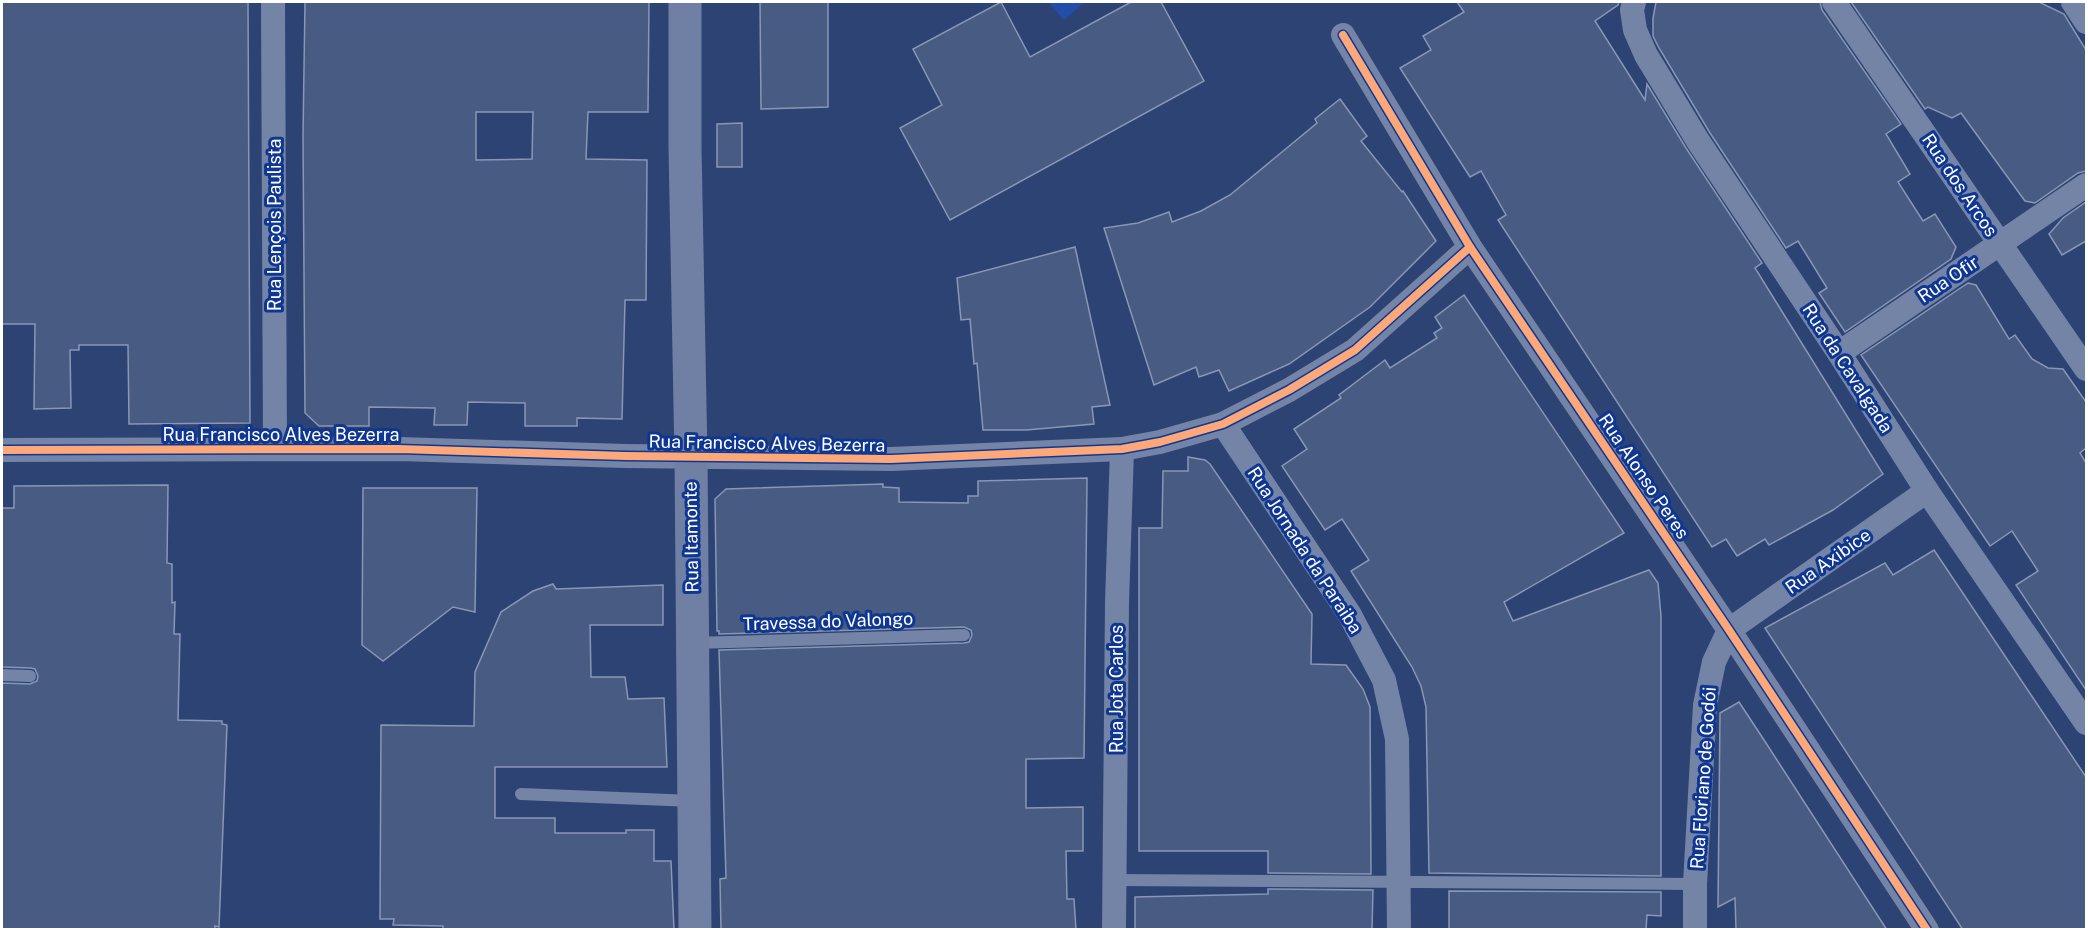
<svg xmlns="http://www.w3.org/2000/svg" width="2088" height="931" font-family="'Public Sans',sans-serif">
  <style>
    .green { fill: #224daa }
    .building { fill: #485b82; stroke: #8997b5; stroke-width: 1.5; fill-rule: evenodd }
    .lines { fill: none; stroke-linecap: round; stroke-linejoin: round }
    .lane { stroke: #7484a7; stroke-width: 12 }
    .street { stroke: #7484a7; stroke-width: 24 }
    .secondary { stroke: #7080a4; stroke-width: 33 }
    .cycleway-casing { stroke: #0f3792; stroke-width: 11 }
    .cycleway { stroke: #fea87a; stroke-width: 8 }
    .labels { text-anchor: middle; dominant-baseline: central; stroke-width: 6; stroke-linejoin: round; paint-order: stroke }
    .street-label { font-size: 18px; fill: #fff; stroke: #0f3792 }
  </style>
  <rect width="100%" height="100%" fill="#2d4374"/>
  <!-- green -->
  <polygon class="green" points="1048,2 1085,2 1064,20"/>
  <!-- building -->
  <g class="building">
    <polygon points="2,2 248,2 250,423 129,424 128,345 79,345 79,350 70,350 71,408 34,409 35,324 2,324"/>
    <path d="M305,2H649L648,112H588L586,159L647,160L646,300H625L622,419L577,418V426H525V403L468,402L467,425H434L435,408L369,407V426H319L305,413L303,136ZM476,112H533L532,159L476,160Z"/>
    <polygon points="760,2 828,2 828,107 761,109"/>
    <polygon points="1001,2 1030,57 1131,2 1161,2 1204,81 950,220 900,128 942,105 913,49"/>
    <polygon points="1457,2 1619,2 1618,5 1595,21 1645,100 1647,84 1686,148 1762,263 1755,268 1883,474 1833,510 1769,545 1765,539 1737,556 1726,539 1712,547 1498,220 1506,215 1481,171 1470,177 1400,68 1431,50 1423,36 1464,12"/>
    <polygon points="1656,2 1820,2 1822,10 1901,124 1886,134 1910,174 1898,182 1923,221 1935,214 1956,247 1951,259 1845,332 1819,293 1827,288 1798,241 1786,248 1710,133 1659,48 1653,36 1653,18"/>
    <polygon points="1851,2 2039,2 2064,14 2086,50 2086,171 2078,173 2035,203 2025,201 1961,113 1952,118 1928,107 1925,109"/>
    <polygon points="1340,99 1367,136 1361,141 1402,192 1403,191 1436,241 1370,307 1289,364 1229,391 1219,370 1199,377 1196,367 1154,385 1104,228 1138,223 1169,212 1172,222 1201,211 1230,195 1317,123 1315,119"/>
    <polygon points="742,123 742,167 717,167 717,124"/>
    <polygon points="2086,202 2086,241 2062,255 2049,234 2063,218"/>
    <polygon points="1075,247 1110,405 1092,407 1094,424 1026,430 983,430 977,363 974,364 970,319 961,320 957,278"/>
    <polygon points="1968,283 1976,285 2009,339 2015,335 2032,359 2048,368 2063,369 2086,402 2086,448 2080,453 2086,463 2086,690 2016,585 2038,571 2012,531 1990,546 1861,355"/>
    <polygon points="1464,295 1624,533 1504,602 1513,621 1649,570 1658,583 1661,616 1661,876 1429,873 1426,707 1421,686 1412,667 1351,571 1369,560 1342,519 1325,530 1282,466 1307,449 1294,429 1341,398 1339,395 1385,360 1390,368 1437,338 1434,333 1442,328 1435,317"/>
    <polygon points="1188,457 1205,460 1210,464 1312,614 1311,664 1346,665 1363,689 1370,707 1371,874 1268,873 1268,851 1139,851 1139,528 1162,528 1163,471 1188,471"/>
    <polygon points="1087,478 1084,758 1026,759 1026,808 1083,807 1083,851 1066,851 1067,899 1074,899 1076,930 721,930 720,879 726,878 719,650 964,643 969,642 972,635 971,630 964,627 719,634 719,631 717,631 715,499 726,489 883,484 883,487 899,488 899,502 968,503 968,496 978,496 978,481"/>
    <polygon points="168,485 167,563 172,564 172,603 175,602 174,634 180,634 178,720 222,721 222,724 227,725 219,927 215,926 215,930 2,930 2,683 30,684 37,681 38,676 35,669 31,668 2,667 2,508 14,508 14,486"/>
    <polygon points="363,488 477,488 475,612 453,607 383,661 362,645"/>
    <polygon points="1934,550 2086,777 2086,930 1963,930 1765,628 1885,563 1893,575"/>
    <polygon points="553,584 556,589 663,585 663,625 590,625 591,677 625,677 628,699 664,698 667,767 495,767 495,818 555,818 555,833 626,833 626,830 654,830 654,861 671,861 674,930 443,930 443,926 393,925 394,919 380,919 381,725 474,726 475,672 501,612 533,591"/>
    <polygon points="1739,702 1766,743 1887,930 1736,930 1735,898 1718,907 1720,713"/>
    <polygon points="1268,889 1373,890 1372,930 1135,930 1135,897 1268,894"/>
    <polygon points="1449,891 1661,892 1661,916 1647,915 1646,930 1449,930"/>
  </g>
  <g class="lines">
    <!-- lane -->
    <g class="lane">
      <polyline points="693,643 964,635"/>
      <polyline points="2,675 30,676"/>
      <polyline points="521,794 693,801"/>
      <polyline points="1115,880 1695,884"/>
    </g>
    <!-- street -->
    <g class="street">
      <polyline points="273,2 275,449"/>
      <polyline points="1634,2 1632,10 1635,30 1646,55 1698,141 1839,353 1927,491 2086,723"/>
      <polyline points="1834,2 2086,369"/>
      <polyline points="2073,2 2086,22"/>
      <polyline points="1343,35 1470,247 1729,630 1927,930"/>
      <polyline points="1839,353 2086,185"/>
      <polyline points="1223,424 1350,615 1384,680 1397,739 1399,930"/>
      <polyline points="2,450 399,449 625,456 891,459 1122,449 1160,442 1223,424 1289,390 1355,350 1470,247"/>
      <polyline points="1114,930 1117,603 1122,449"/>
      <polyline points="1695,930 1695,884 1705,705 1714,662 1729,630 1927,491"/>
    </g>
    <!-- secondary -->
    <polyline class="secondary" points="685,2 685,147 691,457 695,930"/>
    <!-- cycleway casing -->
    <g class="cycleway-casing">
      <g id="cycleway">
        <polyline points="1343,35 1470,247 1729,630 1927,930"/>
        <polyline points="2,450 399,449 625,456 891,459 1122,449 1160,442 1223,424 1289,390 1355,350 1470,247"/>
      </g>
    </g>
    <!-- cycleway -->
    <use href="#cycleway" class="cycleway"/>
  </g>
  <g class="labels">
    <!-- street labels -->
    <g class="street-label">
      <text transform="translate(1960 185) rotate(56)">Rua dos Arcos</text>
      <text transform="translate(274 225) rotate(-90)">Rua Lençois Paulista</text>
      <text transform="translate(1948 279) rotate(-34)">Rua Ofir</text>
      <text transform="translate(1848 368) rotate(57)">Rua da Cavalgada</text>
      <text x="281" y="434">Rua Francisco Alves Bezerra</text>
      <text transform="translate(767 443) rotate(1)">Rua Francisco Alves Bezerra</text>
      <text transform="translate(1644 476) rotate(56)">Rua Alonso Peres</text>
      <text transform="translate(691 537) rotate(-91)">Rua Itamonte</text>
      <text transform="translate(1305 550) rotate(57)">Rua Jornada da Paraiba</text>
      <text transform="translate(1828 561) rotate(-35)">Rua Axibice</text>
      <text transform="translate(828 621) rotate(-2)">Travessa do Valongo</text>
      <text transform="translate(1116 689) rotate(-90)">Rua Jota Carlos</text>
      <text transform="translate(1703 778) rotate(-86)">Rua Floriano de Godói</text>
    </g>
  </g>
  <!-- border -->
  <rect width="2088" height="931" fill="none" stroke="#ffffff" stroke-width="6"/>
</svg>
